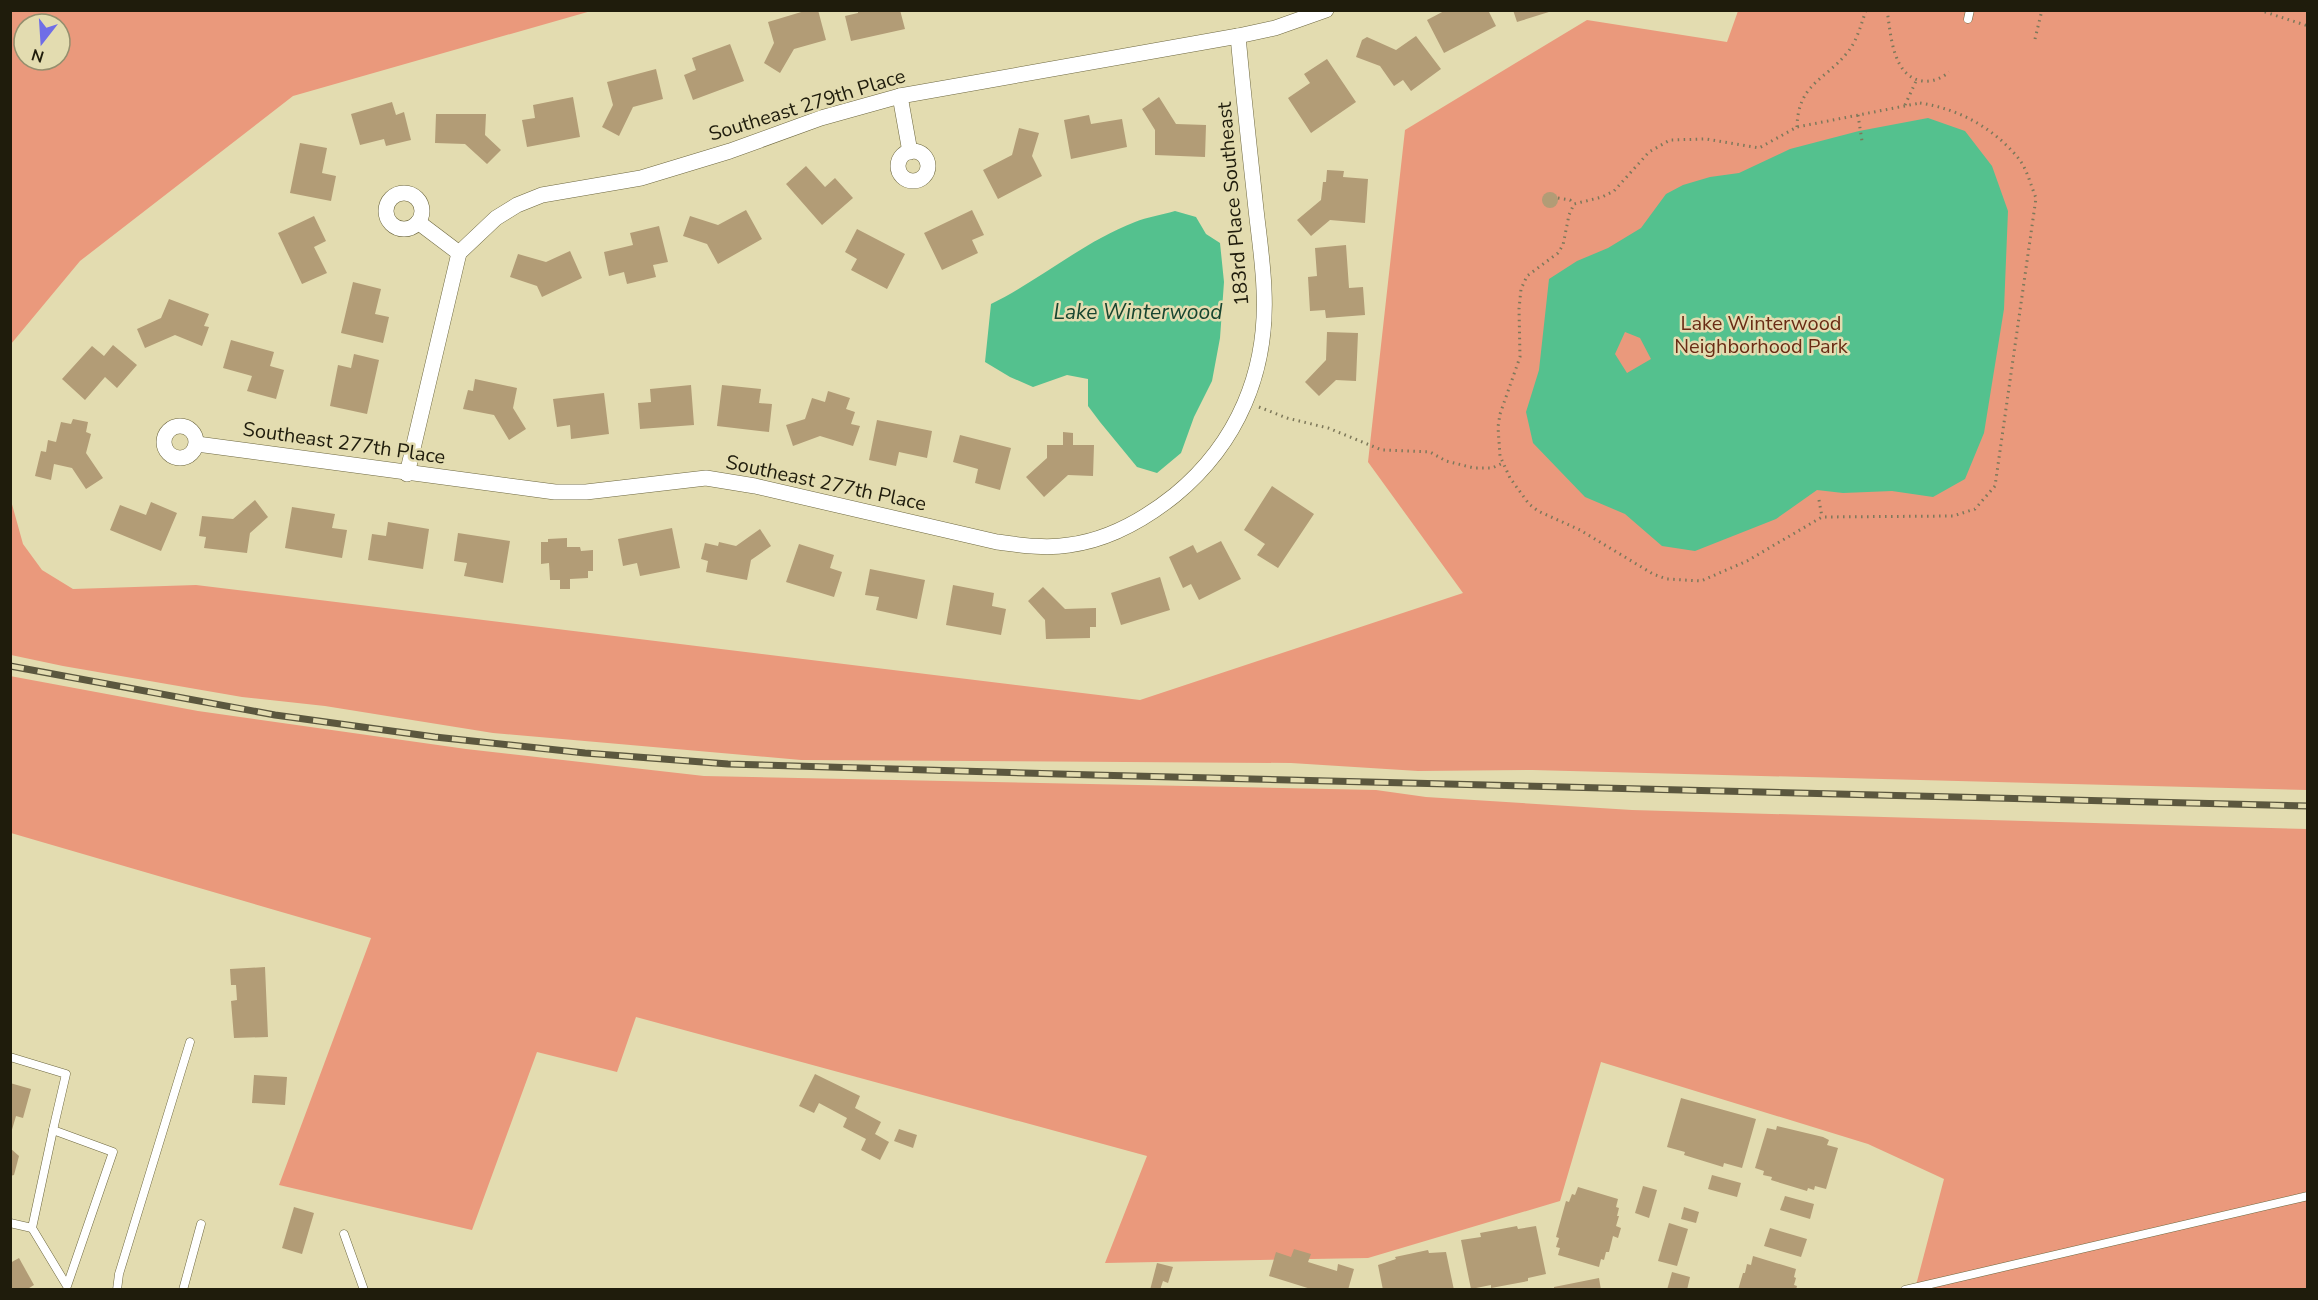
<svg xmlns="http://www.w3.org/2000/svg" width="2318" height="1300" font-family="'Nunito Sans',sans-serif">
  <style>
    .green { fill: #ea997c; fill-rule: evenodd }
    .water { fill: #54c18e; fill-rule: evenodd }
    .building { fill: #b29c76 }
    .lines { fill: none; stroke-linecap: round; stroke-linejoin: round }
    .service-casing { stroke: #6e6840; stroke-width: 9 }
    .minor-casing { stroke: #6e6840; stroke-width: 16 }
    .path { stroke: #7d785a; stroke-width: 3; stroke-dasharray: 1.5 4.5; stroke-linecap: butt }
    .service { stroke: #fff; stroke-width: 8 }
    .minor { stroke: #fff; stroke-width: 15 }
    .rail-casing { stroke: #5b573e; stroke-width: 7 }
    .rail { stroke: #e3dcb0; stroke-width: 4.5; stroke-dasharray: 14; stroke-linecap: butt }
    .labels { text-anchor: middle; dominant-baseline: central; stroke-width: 5; stroke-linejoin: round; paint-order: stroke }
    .street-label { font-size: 20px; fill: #1f1c0c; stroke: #e3dcb0 }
    .park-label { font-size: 20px; fill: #692c15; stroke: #e3dcb0 }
    .water-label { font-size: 21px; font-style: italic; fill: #184530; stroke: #e3dcb0 }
  </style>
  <rect width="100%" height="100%" fill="#e3dcb0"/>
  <!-- green -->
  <g class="green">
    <path d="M11,10H591V11L293,96L80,261L11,344ZM24,24H60V60H24Z"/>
    <polygon points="1738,11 2307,11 2307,790 1532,770 1418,771 1291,763 801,760 493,733 325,706 242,697 63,666 11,655 10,497 23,544 42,570 73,589 196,585 1140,700 1463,593 1368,462 1405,130 1587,20 1727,42"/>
    <polygon points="10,676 198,711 466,749 704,776 1376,790 1426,797 1632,810 2307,829 2307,1289 1915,1289 1944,1179 1868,1144 1601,1062 1560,1201 1368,1258 1105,1263 1147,1156 636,1017 617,1072 537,1052 472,1230 279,1185 371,938 11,833"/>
  </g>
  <!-- water -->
  <g class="water">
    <path d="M1928,118L1965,131L1992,166L2008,211L2004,309L1984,433L1965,479L1933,497L1892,491L1843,493L1817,490L1776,519L1695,551L1662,546L1625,514L1585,497L1533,443L1526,412L1539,370L1549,279L1577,261L1608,248L1641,228L1666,194L1683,185L1710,177L1739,173L1790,149L1859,131ZM1625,332L1640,338L1651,359L1627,373L1615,354Z"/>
    <path d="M1175,211L1196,217L1206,234L1220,243L1224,282L1220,338L1212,381L1194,417L1181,453L1157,473L1137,467L1100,422L1088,406V379L1067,375L1033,387L1010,377L985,362L991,304C1040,280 1083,242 1135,222C1147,217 1161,215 1175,211Z"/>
  </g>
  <!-- building -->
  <g class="building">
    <polygon points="808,10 818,10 826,40 794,49 780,73 764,63 774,43 768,22"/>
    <polygon points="858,10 900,10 905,29 851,41 845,16 858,13"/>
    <polygon points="1446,10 1488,10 1496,26 1444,53 1427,20"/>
    <polygon points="1513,10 1552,10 1552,11 1517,22"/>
    <polygon points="1416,36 1441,69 1411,91 1403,80 1394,86 1380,66 1356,57 1362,40 1367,37 1396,50"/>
    <polygon points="730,44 744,81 693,100 684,75 696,70 692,58"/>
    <polygon points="1327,59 1356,102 1311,133 1288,98 1310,83 1304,74"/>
    <polygon points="656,69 663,99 633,107 619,136 602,127 613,105 607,82"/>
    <polygon points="573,97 580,137 527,147 522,120 535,118 533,105"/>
    <polygon points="1159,97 1176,124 1206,125 1205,157 1155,155 1155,130 1142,109"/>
    <polygon points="392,102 396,115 404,112 411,140 386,146 384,139 360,145 351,114"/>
    <polygon points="436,114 486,114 485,135 501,150 487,164 465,144 435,143"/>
    <polygon points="1089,115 1091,124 1122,119 1127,147 1071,159 1064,120"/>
    <polygon points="1019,128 1039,133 1032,156 1042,176 998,199 983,170 1012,155"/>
    <polygon points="300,143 327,148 322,173 336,176 331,201 290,193"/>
    <polygon points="806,166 825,187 835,178 853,198 822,225 786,184"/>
    <polygon points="1327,170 1344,171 1343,177 1368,179 1365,223 1330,220 1311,236 1297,220 1321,200 1323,182 1326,182"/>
    <circle cx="1550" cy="200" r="8"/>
    <polygon points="746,210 762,239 718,264 707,244 683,236 690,216 718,225"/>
    <polygon points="972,210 984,235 972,240 978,253 942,270 924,233"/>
    <polygon points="314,216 326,241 314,247 327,273 302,284 278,233"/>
    <polygon points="659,226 668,262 653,265 656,277 627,284 624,272 609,276 604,252 633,245 630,233"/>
    <polygon points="857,229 905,254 887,289 851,270 857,259 845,252"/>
    <polygon points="1346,245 1349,288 1363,287 1365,315 1326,318 1325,310 1310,311 1308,277 1317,276 1315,248"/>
    <polygon points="570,251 582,278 542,297 537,286 510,277 518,254 546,262"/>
    <polygon points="353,282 381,289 375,314 389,317 383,343 341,333"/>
    <polygon points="169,299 209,314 204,326 209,327 202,346 175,335 145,348 137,329 161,318"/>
    <polygon points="1327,332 1358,333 1356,381 1336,380 1319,396 1305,382 1326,360"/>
    <polygon points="231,340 274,352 270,366 284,370 276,399 247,391 252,376 223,368"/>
    <polygon points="113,345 137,365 117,388 105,377 85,400 62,379 92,346 104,356"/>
    <polygon points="354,354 379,360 367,414 330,406 338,365 351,368"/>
    <polygon points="475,379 517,388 513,408 526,429 509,440 494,415 463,409 468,390 473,391"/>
    <polygon points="691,385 694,425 640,429 638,403 651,402 650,389"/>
    <polygon points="722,385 761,389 759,403 772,404 769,432 717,426"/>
    <polygon points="828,391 850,398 846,409 855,412 851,424 860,426 853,446 820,436 793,446 786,425 805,419 812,398 825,402"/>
    <polygon points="604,393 609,434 571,439 570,425 557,427 553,399"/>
    <polygon points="73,419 88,422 86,432 91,434 86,453 103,478 86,489 72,468 54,464 51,480 35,476 41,451 46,452 48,440 56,442 61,422 71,424"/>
    <polygon points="877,420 932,431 927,458 899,452 896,466 869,460"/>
    <polygon points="1063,432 1073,433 1073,445 1094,445 1093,476 1068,475 1044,497 1026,477 1047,458 1047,445 1063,445"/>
    <polygon points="960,435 1011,448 1000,490 975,483 978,469 953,462"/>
    <polygon points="1272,486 1314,514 1278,568 1257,555 1265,544 1244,530"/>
    <polygon points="255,500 268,517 250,533 247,553 204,548 206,537 199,536 202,516 233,519"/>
    <polygon points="151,502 177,513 161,551 110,530 120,505 146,515"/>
    <polygon points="292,507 335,514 332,528 347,530 342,558 285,548"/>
    <polygon points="388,522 429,529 423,569 368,560 372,534 386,536"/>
    <polygon points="672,528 680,568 640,576 637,563 623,566 618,539"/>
    <polygon points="760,529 771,546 751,560 747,580 706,572 708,561 701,559 705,543 718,546 719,542 736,546"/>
    <polygon points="458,533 510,541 503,583 464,576 467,563 454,561"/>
    <polygon points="567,538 567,547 580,547 581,551 593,550 593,571 588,571 588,578 570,579 570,589 560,589 560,580 550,580 549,563 541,564 541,542 548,542 548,539"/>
    <polygon points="1221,541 1241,579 1199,600 1191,584 1183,588 1169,557 1193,545 1197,553"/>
    <polygon points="799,544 834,555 830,568 842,572 834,597 786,582"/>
    <polygon points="870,569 925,580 917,619 876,610 879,597 865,595"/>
    <polygon points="1160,577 1170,610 1121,625 1111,593"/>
    <polygon points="953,585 994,593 992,606 1006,609 1001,635 946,625"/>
    <polygon points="1043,587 1065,609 1096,608 1096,627 1090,627 1090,638 1046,639 1045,620 1028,601"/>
    <polygon points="265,967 268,1037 234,1038 231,1001 237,1000 236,985 231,985 230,969"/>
    <polygon points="815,1074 860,1096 855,1108 881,1122 875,1134 889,1142 880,1160 861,1150 866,1139 843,1127 847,1118 819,1103 814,1113 799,1106"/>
    <polygon points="254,1075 287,1077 285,1105 252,1103"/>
    <polygon points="10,1083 31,1089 23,1118 16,1116 11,1133"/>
    <polygon points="1681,1098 1756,1119 1742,1168 1724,1163 1723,1167 1684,1155 1685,1152 1667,1147"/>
    <polygon points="1777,1126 1823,1137 1829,1140 1827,1145 1838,1148 1826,1189 1815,1186 1814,1190 1808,1188 1807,1191 1771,1180 1772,1177 1763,1175 1764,1171 1755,1168 1767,1128 1776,1130"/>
    <polygon points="899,1129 917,1135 913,1148 894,1141"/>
    <polygon points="10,1148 19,1156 14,1175 10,1176"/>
    <polygon points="1712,1175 1741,1183 1737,1197 1708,1189"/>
    <polygon points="1643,1186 1657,1190 1649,1218 1635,1213"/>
    <polygon points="1578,1187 1618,1199 1616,1207 1619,1208 1617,1216 1619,1216 1616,1226 1621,1228 1618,1238 1613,1236 1609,1252 1606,1252 1604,1260 1601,1259 1599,1267 1558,1255 1560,1248 1556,1247 1559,1238 1556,1237 1566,1201 1569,1202 1572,1194 1575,1195"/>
    <polygon points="1785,1196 1814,1204 1810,1219 1780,1210"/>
    <polygon points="294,1207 314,1213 302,1254 282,1248"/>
    <polygon points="1684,1207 1699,1212 1696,1223 1681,1219"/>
    <polygon points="1669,1223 1688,1229 1677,1266 1658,1261"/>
    <polygon points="1517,1226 1518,1229 1536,1226 1546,1274 1528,1278 1528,1281 1491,1288 1491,1285 1471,1289 1461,1240 1481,1237 1480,1233"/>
    <polygon points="1770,1228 1807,1239 1801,1257 1764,1246"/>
    <polygon points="1294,1249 1311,1254 1308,1262 1337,1271 1338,1264 1354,1269 1348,1290 1314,1290 1269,1276 1276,1252 1291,1257"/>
    <polygon points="1428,1250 1429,1253 1446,1252 1454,1290 1383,1290 1378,1265 1396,1259 1395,1257"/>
    <polygon points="1753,1256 1796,1269 1794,1277 1796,1278 1794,1285 1797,1286 1796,1290 1738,1290 1743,1273 1745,1273 1747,1264 1751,1265"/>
    <polygon points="19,1258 34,1285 26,1290 10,1290 10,1263"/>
    <polygon points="1157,1263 1173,1267 1168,1283 1163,1281 1160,1290 1150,1290"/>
    <polygon points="1672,1272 1690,1277 1687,1290 1667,1290"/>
    <polygon points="1599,1278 1601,1290 1554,1290 1554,1287"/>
  </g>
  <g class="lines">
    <!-- service casing -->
    <g class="service-casing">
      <g id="service">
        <polyline points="1968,19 1970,10"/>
        <polyline points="10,1057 66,1074 53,1130"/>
        <polygon points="53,1130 113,1152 67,1286 32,1228"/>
        <polyline points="10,1223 32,1228"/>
        <polyline points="344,1234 364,1290"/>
        <polyline points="117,1290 119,1274 190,1042"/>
        <polyline points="183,1290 201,1224"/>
        <polyline points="1905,1290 2308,1196"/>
      </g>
    </g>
    <!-- minor casing -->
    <g class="minor-casing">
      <g id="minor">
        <polyline points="900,96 910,152"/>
        <circle cx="913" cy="166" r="15"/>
        <circle cx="404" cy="211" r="18"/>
        <polyline points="418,222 459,253"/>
        <polyline points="459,253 496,218 517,205 542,195 641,178 730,151 821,118 900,96 1238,36 1275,28 1326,10"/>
        <circle cx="180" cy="442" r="16"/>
        <path d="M197,444L555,492H586L706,478L755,486L997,542C1020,545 1045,549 1069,545C1108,540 1145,519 1175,495C1238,443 1268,371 1264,290C1263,260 1258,230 1255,200C1249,145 1243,91 1238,36"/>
        <polyline points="407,474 459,253"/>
      </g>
    </g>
    <!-- path -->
    <g class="path">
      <path d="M1887,10C1891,34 1892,77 1923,81C1933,82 1942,78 1949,72"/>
      <polyline points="2259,10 2308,26"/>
      <polyline points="2035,39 2042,10"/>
      <path d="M1920,103C1959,109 1994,128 2019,159C2027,169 2031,186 2036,198L1995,486L1975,509L1953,516L1822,517L1747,561L1701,581L1667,579L1653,574L1580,530L1538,511L1529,504L1510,478L1500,456L1498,427L1500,414L1520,357L1519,309L1521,289L1527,276L1558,253L1563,245L1569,215L1574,204L1602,197L1614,191L1649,152L1670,140L1706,139L1759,148L1797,127Z"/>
      <polyline points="1905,105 1917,79"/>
      <polyline points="1858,115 1862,141"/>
      <path d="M1797,127C1798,84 1824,81 1847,53C1857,41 1861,25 1866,10"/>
      <polyline points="1558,198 1570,200 1574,204"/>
      <polyline points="1259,407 1287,418 1328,428 1382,450 1430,452 1446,461 1474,468 1492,468 1503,463"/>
      <polyline points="1819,500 1822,517"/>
    </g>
    <!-- service -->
    <use href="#service" class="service"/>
    <!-- minor -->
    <use href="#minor" class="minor"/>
    <!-- rail casing -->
    <g class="rail-casing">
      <polyline id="rail" points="10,666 275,715 435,737 585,753 728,764 1094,775 2308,806"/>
    </g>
    <!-- rail -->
    <use href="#rail" class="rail"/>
  </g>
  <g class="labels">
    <!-- street labels -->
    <g class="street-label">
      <text transform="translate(807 105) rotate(-17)">Southeast 279th Place</text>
      <text transform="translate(1233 204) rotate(-95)">183rd Place Southeast</text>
      <text transform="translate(344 443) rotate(8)">Southeast 277th Place</text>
      <text transform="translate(826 483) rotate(12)">Southeast 277th Place</text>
    </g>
    <!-- park labels -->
    <g class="park-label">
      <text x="1761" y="323">Lake Winterwood<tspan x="1761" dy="23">Neighborhood Park</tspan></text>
    </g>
    <!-- water labels -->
    <g class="water-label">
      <text x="1138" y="312">Lake Winterwood</text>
    </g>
  </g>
  <!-- border -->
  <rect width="2318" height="1300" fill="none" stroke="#1f1c0c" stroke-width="24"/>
  <!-- north arrow -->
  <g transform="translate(42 42) rotate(197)"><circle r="28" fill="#e3dcb0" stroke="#958f6e" stroke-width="1.5"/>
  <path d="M0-4.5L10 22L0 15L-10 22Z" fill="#6f6de7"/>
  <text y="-9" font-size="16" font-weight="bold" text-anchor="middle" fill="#1f1c0c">N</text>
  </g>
</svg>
